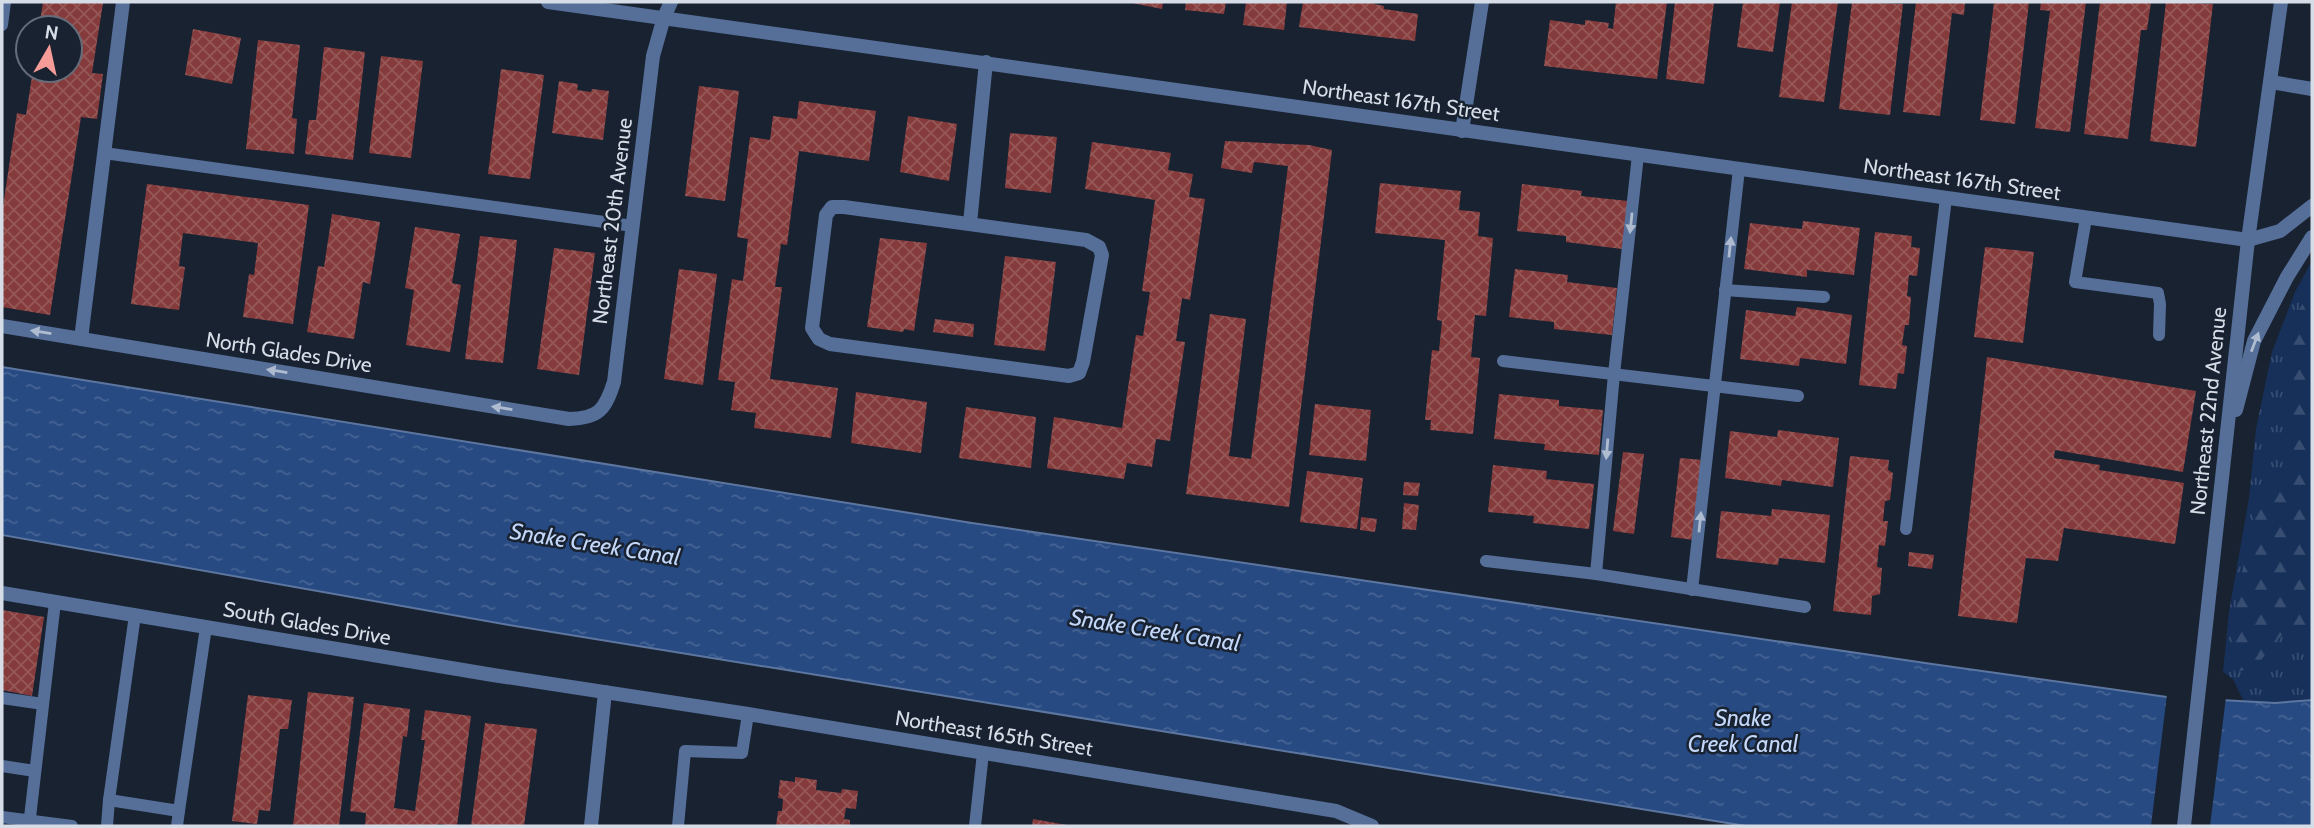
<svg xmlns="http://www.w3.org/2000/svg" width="2314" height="828" font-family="Cabin,sans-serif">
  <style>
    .grass { fill: url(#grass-tufts) }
    .forest { fill: url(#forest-firs) }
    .water { fill: url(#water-ripples); stroke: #5c76a0; stroke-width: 2 }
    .pier { fill: #192231 }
    .building { fill: url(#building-cross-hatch) }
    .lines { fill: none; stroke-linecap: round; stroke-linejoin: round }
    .service { stroke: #556f99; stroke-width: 12 }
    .minor { stroke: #556f99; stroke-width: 14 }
    .tertiary { stroke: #556f99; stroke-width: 14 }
    .oneway { fill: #afbcd0 }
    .labels { text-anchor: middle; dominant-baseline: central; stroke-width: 5; stroke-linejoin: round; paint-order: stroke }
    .street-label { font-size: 21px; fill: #d6dde7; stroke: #192231 }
    .water-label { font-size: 23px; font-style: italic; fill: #c2d7f9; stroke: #192231 }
  </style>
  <defs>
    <pattern id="grass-tufts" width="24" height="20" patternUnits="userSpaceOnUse" patternTransform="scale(1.75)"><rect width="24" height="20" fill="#16305a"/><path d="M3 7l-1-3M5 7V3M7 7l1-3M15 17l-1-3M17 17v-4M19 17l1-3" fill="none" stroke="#374e72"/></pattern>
    <pattern id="forest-firs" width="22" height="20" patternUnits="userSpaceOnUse" patternTransform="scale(1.75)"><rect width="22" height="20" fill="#16305a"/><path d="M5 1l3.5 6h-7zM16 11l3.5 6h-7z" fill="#374e72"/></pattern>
    <pattern id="water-ripples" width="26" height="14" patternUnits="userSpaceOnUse" patternTransform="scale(1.75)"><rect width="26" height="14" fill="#274a82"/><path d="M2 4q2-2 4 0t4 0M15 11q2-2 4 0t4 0" fill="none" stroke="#466494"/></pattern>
    <pattern id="building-cross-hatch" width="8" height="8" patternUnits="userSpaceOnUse" patternTransform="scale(1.75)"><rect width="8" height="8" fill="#853b3b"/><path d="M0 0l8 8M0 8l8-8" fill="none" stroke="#965757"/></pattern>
  </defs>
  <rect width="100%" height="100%" fill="#192231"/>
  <!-- grass -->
  <polygon class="grass" points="2312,261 2312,700 2275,703 2244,702 2233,679 2223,672 2229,612 2249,498 2256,429 2272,352 2295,292"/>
  <!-- forest -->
  <path class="forest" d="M2312,293V629L2285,631L2256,666L2235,673C2229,614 2246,558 2257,501L2282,483L2288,460L2292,437L2287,382L2292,318Z"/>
  <!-- water -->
  <polygon class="water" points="2,367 972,523 1932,664 2167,697 2275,703 2312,700 2312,826 1746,826 509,625 2,535"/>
  <!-- pier -->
  <polygon class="pier" points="2167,694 2226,697 2210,826 2151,826"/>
  <!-- building -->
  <g class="building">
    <polygon points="43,2 103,3 92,73 103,74 97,119 81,117 50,315 2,307 2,213 17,113 26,115 33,70 70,70 70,28 39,28"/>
    <polygon points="1127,2 1163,2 1162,9"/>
    <polygon points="1186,2 1226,2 1224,14 1185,10"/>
    <polygon points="1246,2 1287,2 1284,30 1243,25"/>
    <polygon points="1303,2 1375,2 1374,4 1384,6 1384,9 1418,14 1415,41 1299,27"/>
    <polygon points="1616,2 1667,2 1657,79 1544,66 1550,20 1585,25 1585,20 1609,23 1608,28 1613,29"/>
    <polygon points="1675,2 1714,2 1704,84 1666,79"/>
    <polygon points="1743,2 1780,2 1773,52 1737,47"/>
    <polygon points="1792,2 1838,2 1824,102 1779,97"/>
    <polygon points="1852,2 1903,4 1890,115 1839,109"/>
    <polygon points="1916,2 1965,2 1964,15 1952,13 1940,116 1903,112"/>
    <polygon points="1994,2 2029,2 2015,124 1980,120"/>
    <polygon points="2041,2 2086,2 2070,132 2035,128 2050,11 2040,10"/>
    <polygon points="2100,2 2151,2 2147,30 2141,30 2128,139 2084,134"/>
    <polygon points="2166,2 2213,4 2196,147 2150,141"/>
    <polygon points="193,29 241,38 232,84 185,75"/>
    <polygon points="258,40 300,45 292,118 297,119 294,154 246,149"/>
    <polygon points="324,47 365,52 353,160 305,154 309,120 316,120"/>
    <polygon points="381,56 423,61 411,158 369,153"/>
    <polygon points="501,69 544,75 530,179 488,174"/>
    <polygon points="559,81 578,84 577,90 591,92 592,89 609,91 603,140 552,133"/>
    <polygon points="699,86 739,91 725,201 685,196"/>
    <polygon points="799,101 876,111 869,161 799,151 787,245 781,244 775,287 782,287 770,379 838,388 831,438 754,428 756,413 731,410 735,382 718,380 732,279 743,281 748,239 737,237 750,137 770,140 773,116 797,119"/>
    <polygon points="908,116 957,124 949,181 900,172"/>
    <polygon points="1010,133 1057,137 1051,193 1005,188"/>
    <polygon points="1225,141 1309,145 1332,150 1289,507 1186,494 1210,314 1246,319 1229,456 1251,459 1288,166 1254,162 1252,173 1221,168"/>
    <polygon points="1092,142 1171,153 1168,170 1193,174 1189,197 1205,199 1190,300 1182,298 1176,341 1185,342 1170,441 1156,439 1152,467 1127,463 1124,479 1047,468 1054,417 1122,428 1136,335 1143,336 1150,292 1142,291 1155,200 1085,189"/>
    <polygon points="1380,183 1461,191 1459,210 1480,212 1478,236 1493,238 1486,316 1475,315 1471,357 1480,358 1473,434 1430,430 1431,420 1425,420 1432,350 1439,351 1442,321 1437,320 1445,240 1375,233"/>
    <polygon points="147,184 309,205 293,324 243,317 249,274 254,275 258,243 183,233 179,266 185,267 179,310 131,304"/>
    <polygon points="1522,184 1582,191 1581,196 1628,201 1622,249 1566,242 1566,236 1517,231"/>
    <polygon points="332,214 380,222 370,284 363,282 354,339 307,332 318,266 324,267"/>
    <polygon points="1803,221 1860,228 1854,275 1807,270 1807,277 1744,269 1750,223 1802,229"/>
    <polygon points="415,227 460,234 452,283 461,285 450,352 406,345 414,290 405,288"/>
    <polygon points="1875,232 1912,236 1911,247 1920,248 1917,276 1909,275 1907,296 1911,297 1909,325 1905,325 1902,345 1907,346 1904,374 1898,373 1896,389 1859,385"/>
    <polygon points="480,236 517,240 503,363 465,359"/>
    <polygon points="880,238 927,243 914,331 904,329 903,332 867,327"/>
    <polygon points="1985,247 2034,252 2023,343 1974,337"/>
    <polygon points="554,248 595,253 579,375 537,369"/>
    <polygon points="1005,256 1056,262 1045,351 994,345"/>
    <polygon points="679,269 717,274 703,385 664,379"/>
    <polygon points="1515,269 1568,275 1567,282 1617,288 1612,335 1554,329 1554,322 1509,317"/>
    <polygon points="1797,307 1852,315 1846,364 1800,358 1799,366 1740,359 1746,310 1795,316"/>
    <polygon points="935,319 974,324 973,337 933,332"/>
    <polygon points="1987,357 2196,391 2183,472 2055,450 2054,458 2100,465 2099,470 2184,483 2175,544 2064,528 2058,561 2026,558 2017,623 1958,616"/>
    <polygon points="856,392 927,402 921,453 851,443"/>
    <polygon points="1499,394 1559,400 1559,406 1603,410 1599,455 1544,450 1545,444 1494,439"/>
    <polygon points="1315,404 1371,410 1366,461 1309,455"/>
    <polygon points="966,407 1036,417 1031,468 959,458"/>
    <polygon points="1778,430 1839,438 1833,487 1782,480 1781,486 1725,478 1730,431 1777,437"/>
    <polygon points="1623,452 1644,454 1634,534 1613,531"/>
    <polygon points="1850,456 1889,460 1888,470 1893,473 1890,500 1885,501 1883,521 1888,521 1885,546 1879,545 1877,567 1882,568 1880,594 1872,596 1871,615 1833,611"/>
    <polygon points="1680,458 1703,460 1694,540 1671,537"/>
    <polygon points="1493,465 1547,471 1546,479 1594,484 1589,529 1533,523 1534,516 1488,512"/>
    <polygon points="1307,471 1363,478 1357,529 1300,522"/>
    <polygon points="1404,482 1420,483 1418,496 1403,495"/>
    <polygon points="1404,503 1419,505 1416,530 1402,529"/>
    <polygon points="1772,509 1830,515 1825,563 1779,558 1778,565 1716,558 1721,511 1771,516"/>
    <polygon points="1361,517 1377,519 1375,532 1360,530"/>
    <polygon points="1909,552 1934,555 1932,569 1908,566"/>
    <polygon points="2,610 44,617 32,696 2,690"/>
    <polygon points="308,692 354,697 339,826 293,826"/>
    <polygon points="248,695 292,700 288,729 280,729 270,811 259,810 257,824 232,821"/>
    <polygon points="364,703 410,709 407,737 403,736 394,808 415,811 425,740 421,740 425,710 471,716 457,826 438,824 437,826 365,826 366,813 350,811"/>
    <polygon points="485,723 537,729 524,826 471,826"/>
    <polygon points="795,777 817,780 816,790 841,793 842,789 858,791 856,809 846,808 844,819 850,820 850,826 776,826 778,811 782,811 783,799 778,798 780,780 795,782"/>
    <polygon points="1033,819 1067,825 1067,826 1032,826"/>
  </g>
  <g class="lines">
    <!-- service -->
    <g class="service">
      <polyline points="2,25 5,2"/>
      <polyline points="104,153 633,226"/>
      <polyline points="2086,218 2075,282 2158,293 2160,304 2159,335"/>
      <polyline points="1725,290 1824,297"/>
      <polyline points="1503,361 1798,396"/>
      <polyline points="1906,529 1946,198"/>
      <polyline points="1486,561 1596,574 1805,607"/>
      <polyline points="1596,574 1614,374 1638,155"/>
      <polyline points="1692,590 1739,169"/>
      <polyline points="135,615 109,800 179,811 206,627"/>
      <polyline points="2,698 43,704"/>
      <polyline points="2,766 35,771"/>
      <polyline points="2,817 72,826"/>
      <polyline points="29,826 55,602"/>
      <polyline points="107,826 109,800"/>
      <polyline points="177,826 179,811"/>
      <polyline points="678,826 685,751 742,753 748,714"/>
      <polyline points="975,826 983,753"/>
    </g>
    <!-- minor -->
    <g class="minor">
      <polyline points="548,2 2248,240"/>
      <polyline points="1462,131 1482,2"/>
      <polygon points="832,207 844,207 1086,240 1099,247 1102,255 1083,362 1079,373 1069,376 830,344 819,339 812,328 826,215"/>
      <polyline points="970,223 986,62"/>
      <path d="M2,326L569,419C599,418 605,410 614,382L653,56L664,17L671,2"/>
      <polyline points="81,339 123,2"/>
      <polyline points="2,593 493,675 748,714 1336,811 1372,826"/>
      <polyline points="591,826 605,692"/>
    </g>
    <!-- tertiary -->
    <g class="tertiary">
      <polyline points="2271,82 2312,89"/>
      <polyline points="2248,240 2280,231 2312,206"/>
      <polyline points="2236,410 2254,341 2287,277 2312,237"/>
      <polyline points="2184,826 2248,240 2281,2"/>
    </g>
  </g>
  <!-- one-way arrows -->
  <defs><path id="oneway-solid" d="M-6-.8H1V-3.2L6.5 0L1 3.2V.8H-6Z" transform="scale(1.75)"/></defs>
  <g class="oneway">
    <use href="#oneway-solid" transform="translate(1631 223) rotate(96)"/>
    <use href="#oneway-solid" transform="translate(1730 247) rotate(-84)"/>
    <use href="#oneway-solid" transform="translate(41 332) rotate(-171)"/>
    <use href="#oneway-solid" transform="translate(2255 342) rotate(-69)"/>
    <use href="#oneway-solid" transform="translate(277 371) rotate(-171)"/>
    <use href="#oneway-solid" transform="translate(502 408) rotate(-171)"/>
    <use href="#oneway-solid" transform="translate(1607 449) rotate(95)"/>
    <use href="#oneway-solid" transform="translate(1700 522) rotate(-84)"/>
  </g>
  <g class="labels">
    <!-- street labels -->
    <g class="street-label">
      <text transform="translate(1401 100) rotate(8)">Northeast 167th Street</text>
      <text transform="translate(1962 179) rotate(8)">Northeast 167th Street</text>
      <text transform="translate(612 221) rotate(-83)">Northeast 20th Avenue</text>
      <text transform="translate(289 352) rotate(9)">North Glades Drive</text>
      <text transform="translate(2208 411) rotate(-84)">Northeast 22nd Avenue</text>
      <text transform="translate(307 623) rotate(10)">South Glades Drive</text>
      <text transform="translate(994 733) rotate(9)">Northeast 165th Street</text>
    </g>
    <!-- water labels -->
    <g class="water-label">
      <text transform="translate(595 544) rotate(9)">Snake Creek Canal</text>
      <text transform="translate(1155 630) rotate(9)">Snake Creek Canal</text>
      <text x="1743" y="718">Snake<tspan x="1743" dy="26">Creek Canal</tspan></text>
    </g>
  </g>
  <!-- border -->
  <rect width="2314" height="828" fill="none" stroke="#d6dde7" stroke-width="7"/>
  <!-- north arrow -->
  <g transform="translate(49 49) rotate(9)"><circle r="33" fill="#192231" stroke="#656d7a" stroke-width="2"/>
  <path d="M0-5L12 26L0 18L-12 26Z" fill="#f59b98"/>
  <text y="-10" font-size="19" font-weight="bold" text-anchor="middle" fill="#d6dde7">N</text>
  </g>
</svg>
